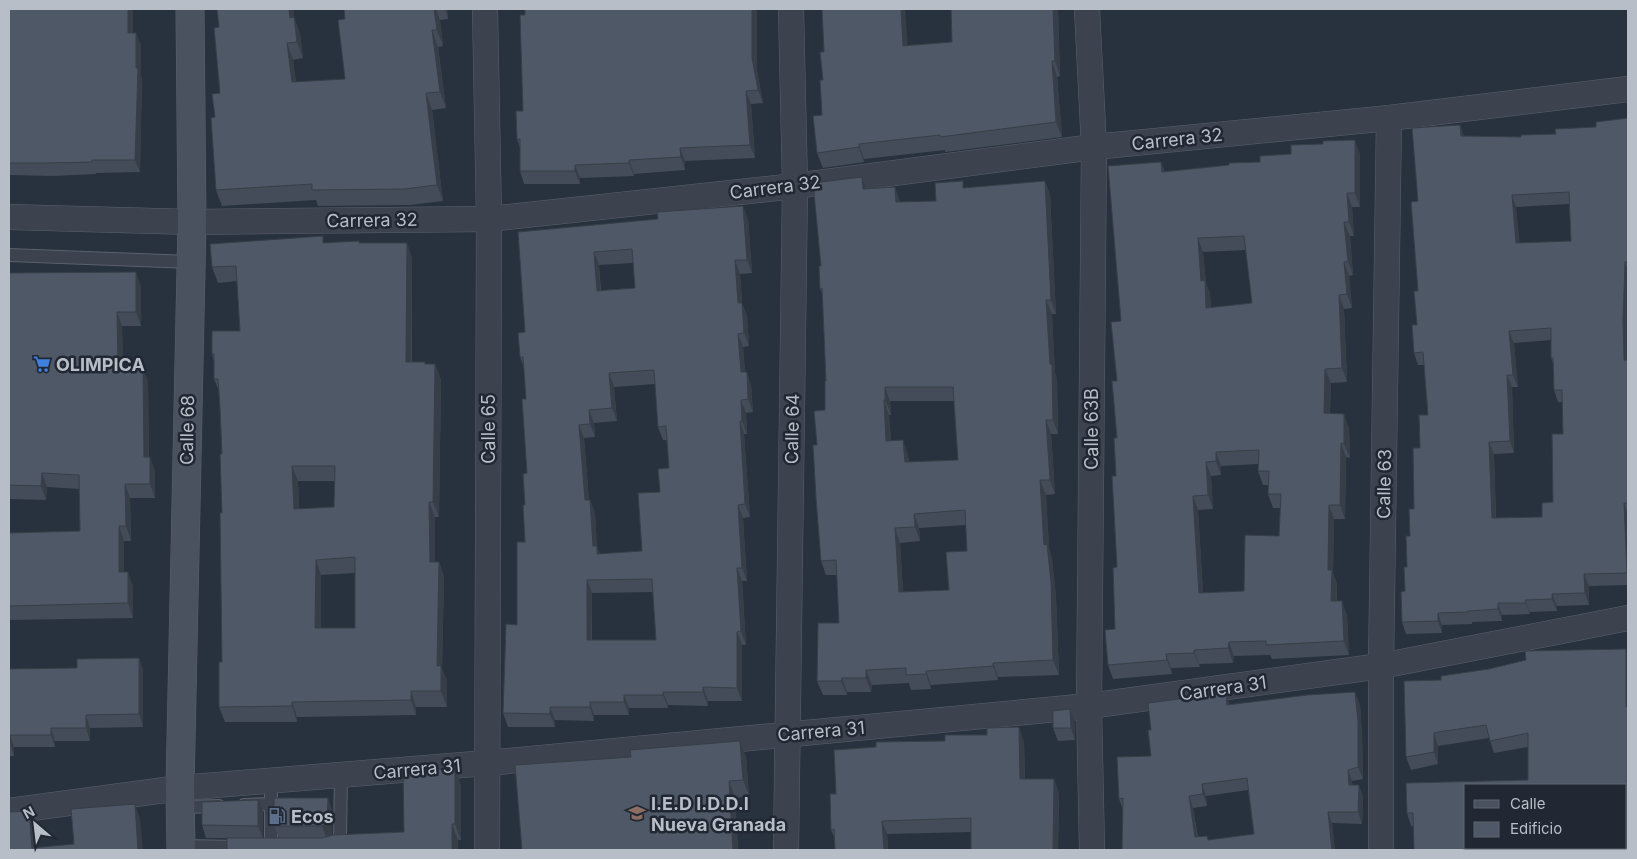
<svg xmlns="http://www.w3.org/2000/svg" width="1637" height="859" font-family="Inter,sans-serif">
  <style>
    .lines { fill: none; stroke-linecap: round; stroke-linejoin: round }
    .lane-casing { stroke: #5a616b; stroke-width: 14 }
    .street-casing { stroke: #5a616b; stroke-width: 26 }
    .secondary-casing { stroke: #5a616b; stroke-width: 29 }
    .lane { stroke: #3c434e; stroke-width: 12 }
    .street { stroke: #3c434e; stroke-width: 25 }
    .secondary { stroke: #4a5260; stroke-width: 28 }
    .wall { fill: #434c58; fill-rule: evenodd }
    .shaded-wall { fill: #373e47 }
    .building { fill: #4e5866; stroke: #373e47; fill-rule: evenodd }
    .labels { text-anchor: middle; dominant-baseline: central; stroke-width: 5; stroke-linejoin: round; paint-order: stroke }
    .street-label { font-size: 18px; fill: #b8bec8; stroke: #212833 }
    .poi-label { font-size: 18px; font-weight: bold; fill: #b8bec8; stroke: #212833; text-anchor: start }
  </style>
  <rect width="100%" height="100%" fill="#28313e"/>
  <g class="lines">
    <!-- lane casing -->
    <g class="lane-casing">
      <g id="lane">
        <polyline points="9,255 191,262"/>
        <polyline points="271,781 271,847"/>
        <polyline points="244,805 271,804"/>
        <polyline points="181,807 219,806"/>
        <polyline points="181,846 242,847"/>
        <polyline points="332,846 335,845 340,838 341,775"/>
      </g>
    </g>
    <!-- street casing -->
    <g class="street-casing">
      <g id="street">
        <polyline points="485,9 489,219 487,850"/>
        <polyline points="1087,9 1094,147 1089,706 1092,850"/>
        <polyline points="9,217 192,222 489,219 795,186 1094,147 1389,118 1628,89"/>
        <polyline points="9,811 180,788 487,763 1089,706 1381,666 1628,618"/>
        <polyline points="786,850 795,186 791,9"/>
        <polyline points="1381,850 1381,666 1389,118"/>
      </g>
    </g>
    <!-- secondary casing -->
    <g class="secondary-casing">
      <polyline id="secondary" points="181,850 180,788 192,222 190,9"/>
    </g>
    <!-- lane -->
    <use href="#lane" class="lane"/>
    <!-- street -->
    <use href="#street" class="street"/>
    <!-- secondary -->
    <use href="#secondary" class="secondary"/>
  </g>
  <!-- wall -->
  <g class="wall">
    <polygon points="9,9 133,9 133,33 141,45 141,76 142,80 140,172 96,173 96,174 53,176 10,175 10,190 9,190"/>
    <polygon points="293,9 294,17 300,34 303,58 293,60 296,82 345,79 345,19 344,9 447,9 448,19 440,20 443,46 438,47 446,108 432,110 443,201 410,205 318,206 316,200 222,206 216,190 215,117 220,93 219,27"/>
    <polygon points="1058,9 1060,76 1057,77 1062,137 945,152 945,150 864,159 864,162 823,168 817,153 822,115 823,80 908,45 952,42"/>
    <polygon points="757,71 763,103 751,104 755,158 685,161 685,170 634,174 634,176 580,178 580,184 524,184 520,171 520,148 517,139 523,111"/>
    <path d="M1628,118V309L1627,332L1628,360V585L1589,586V605L1557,606V611L1530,612V614L1502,615V621L1472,622V624L1442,625V633L1406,634L1402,622L1405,591L1410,536L1414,509L1420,448L1428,415L1424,365H1418L1414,353L1417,325L1418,201L1460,125L1464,136L1521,137L1556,134L1596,127ZM1569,204L1571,241L1519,243L1516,207ZM1551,340V358L1553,363L1554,390L1558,402H1562L1563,434L1553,502L1542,517L1496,518L1494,454L1514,453L1512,387H1518L1514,343Z"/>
    <path d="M1360,154V207H1352L1354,236H1350L1353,275L1349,276L1352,308L1344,309L1347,382L1331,383L1330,413L1349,428L1350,458L1346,457L1345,519H1334L1333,573L1337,584V601L1347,615L1349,655L1272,659L1270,655L1234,656L1233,663L1199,664L1200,667L1171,668L1172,674L1113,679L1108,665L1115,629L1117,567L1116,476L1121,321L1161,162L1165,172L1260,162ZM1246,250L1252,303L1211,308L1210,294L1206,283L1203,252ZM1258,464V471L1263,485H1268V494L1273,508H1280L1279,536L1244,591L1203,593L1198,510L1213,509L1211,476L1221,475V466Z"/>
    <path d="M862,177L866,189L900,202L936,201L966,188L1045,181L1050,195L1056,314H1052L1055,373L1057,379L1058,434H1051L1055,494L1046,495L1049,548L1052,558L1056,597L1059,675L998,677V680L931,685V689L911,690L909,683L872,685L871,692H847V695H823L817,681L839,623L837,575H826L821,561L817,445L825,410L826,381L823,295L820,289L821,266ZM890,401H954L958,460L909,462L908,454L891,440L889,415H891ZM966,525L967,551L949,590L903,592L900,543L920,541L919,528Z"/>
    <path d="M748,219L752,273L740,274L742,303L747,316L749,346L743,347L745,372L751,385L753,412L746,413L747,434H744L750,517L743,518L747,581H742L746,645H742V701H708V706L668,705V708H629V715H594V721L555,720V727H508L503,713L517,625L525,542V505L527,473L526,399L524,368L520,357L525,332L518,232ZM633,263L635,288L601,290L599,265ZM655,384L658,427L663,440H667L669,468L660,492L642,551L600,554L597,548L595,513L590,500H589L584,438L595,437L594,423L617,421L614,387ZM653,592L656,640H592V593Z"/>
    <path d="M359,241L360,243H407L412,259V362L426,364H435L441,380L439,517H435V562H439L444,577L442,669L447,681V707H416V715L297,717V722H225L219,707L222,662V454L219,391L214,379V362L212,354L240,331L237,281L218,283L212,267L325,243ZM298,481H335L334,507L299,509ZM355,573V628H321V575Z"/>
    <polygon points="9,273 141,286 141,326 122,326 123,368 148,381 149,457 155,471 155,498 130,498 131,541 124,541 124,572 133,586 133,618 9,620 9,533 80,531 79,489 47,487 46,500 9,499"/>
    <polygon points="139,658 143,670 143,727 90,728 90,741 55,741 55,747 14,747 14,756 9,756 9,669 77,668"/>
    <polygon points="1489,669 1628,850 1411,826 1407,813 1528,780 1528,747 1494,753 1489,738 1438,746 1438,764 1411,770 1406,757 1441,680"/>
    <path d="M1360,704L1362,734L1363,779L1352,781V785H1359L1363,797L1362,824L1332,823L1335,850H1122L1123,810L1119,799L1151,756V730L1230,705ZM1248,790L1254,834L1209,840L1198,837L1193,808L1207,806L1206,796Z"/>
    <polygon points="1075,722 1075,740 1058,741 1053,728"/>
    <polygon points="740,741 746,757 749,796 735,798 738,850 522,850 631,757"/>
    <polygon points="1024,741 1025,779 1059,793 1058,850 971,850 971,832 887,834 888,850 835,850 835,839 831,830 836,794"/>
    <polygon points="455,769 461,786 461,840 206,838 202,825 263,812 263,838 279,838 274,826 332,810 332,835 404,832"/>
  </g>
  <!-- shaded-wall -->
  <g class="shaded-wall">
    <polygon points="128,9 133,9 133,45 128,33"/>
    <polygon points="289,9 293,9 296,30 294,17 300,34 303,58 297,42 290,18"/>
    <polygon points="434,9 436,9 440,20 443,46 437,30"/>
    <polygon points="445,9 447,9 448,19"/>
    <polygon points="752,9 757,9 757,71 763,103 758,90 752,58"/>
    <polygon points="901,9 905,9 909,61 903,46"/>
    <polygon points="1053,9 1058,9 1060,76 1055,61"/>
    <polygon points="432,30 438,47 446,108 440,92"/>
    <polygon points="136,33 141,45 141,76 142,80 140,172 135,160"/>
    <polygon points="287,43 293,60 298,99 292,82"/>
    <polygon points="1052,61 1057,77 1062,137 1056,122"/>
    <polygon points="746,91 751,104 755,158 750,145"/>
    <polygon points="426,93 432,110 443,201 437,185"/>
    <polygon points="1460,125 1464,137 1461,136"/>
    <polygon points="1355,140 1360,154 1360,207 1355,193"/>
    <polygon points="859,144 864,159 864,162 859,147"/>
    <polygon points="680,148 685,161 685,170 681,157"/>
    <polygon points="629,160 634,174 634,176 629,163"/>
    <polygon points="1161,162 1166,176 1162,172"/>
    <polygon points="575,165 580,178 580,184 575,171"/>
    <polygon points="9,172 10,175 10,190 9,187"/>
    <polygon points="862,177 867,191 863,189"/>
    <polygon points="1045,181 1050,195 1056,314 1051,300"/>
    <polygon points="895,187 900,201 902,216 896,202"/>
    <polygon points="1347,193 1352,207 1354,236 1349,222"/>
    <polygon points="1512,195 1516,207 1521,255 1516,243"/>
    <polygon points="743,206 748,219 752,273 747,260"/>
    <polygon points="1344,222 1350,236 1353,275 1348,261"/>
    <polygon points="1198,238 1203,252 1206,283 1210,294 1212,322 1206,308 1201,281"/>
    <polygon points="407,243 412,259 411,377 406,362"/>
    <polygon points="594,252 599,265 601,304 597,291"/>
    <polygon points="735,260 740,274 743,315 742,303 747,316 749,346 744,333 738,303"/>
    <polygon points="1344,262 1349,276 1352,308 1347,294"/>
    <polygon points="1625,262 1628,270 1628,309 1627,332 1628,372 1624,360 1623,320"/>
    <polygon points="136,272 141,286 141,326 136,312"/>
    <polygon points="1339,295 1344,309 1347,382 1342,368"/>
    <polygon points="1046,300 1052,314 1055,373 1057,379 1058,434 1053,420"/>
    <polygon points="117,312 122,326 123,382 118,368"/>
    <polygon points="1509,331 1514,343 1518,387 1513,375"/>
    <polygon points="738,334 743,347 746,386 741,372"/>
    <polygon points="435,364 441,380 439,517 433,502"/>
    <polygon points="143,367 148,381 149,471 144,457"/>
    <polygon points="1325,369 1331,383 1329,427 1324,413"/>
    <polygon points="747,372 751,385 753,412 748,399"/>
    <polygon points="609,373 614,387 617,421 612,408"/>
    <polygon points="1507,375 1512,387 1514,453 1510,441"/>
    <polygon points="885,387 890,401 891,415 885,400"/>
    <polygon points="741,400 746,413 747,434 742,421"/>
    <polygon points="884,400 889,415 892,455 886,441"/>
    <polygon points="589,410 594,423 595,437 590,424"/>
    <polygon points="1344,414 1349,428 1350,458 1344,444"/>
    <polygon points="1046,420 1051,434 1055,494 1050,480"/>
    <polygon points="740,421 744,434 750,517 745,504"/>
    <polygon points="579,425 584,438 590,514 585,500"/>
    <polygon points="903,440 908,454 910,477 905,462"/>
    <polygon points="1489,442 1494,454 1496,530 1492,518"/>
    <polygon points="1341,443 1346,457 1345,519 1340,505"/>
    <polygon points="1216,452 1221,466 1221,475 1216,461"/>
    <polygon points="150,457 155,471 155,498 150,484"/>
    <polygon points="1206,462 1211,476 1213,509 1208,495"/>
    <polygon points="292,466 298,481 300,525 294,509"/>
    <polygon points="42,473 47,487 46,500 41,486"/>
    <polygon points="1040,480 1046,495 1049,548 1052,558 1056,597 1059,675 1053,660 1044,545"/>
    <polygon points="125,484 130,498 131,541 126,526"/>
    <polygon points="1193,496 1198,510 1204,607 1199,593"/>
    <polygon points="590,500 595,513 597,548 602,559 602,568 593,546"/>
    <polygon points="429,502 435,517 435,577 430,562"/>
    <polygon points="1624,503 1628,515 1628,575 1627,573"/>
    <polygon points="738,505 743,518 747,581 742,568"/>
    <polygon points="1329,505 1334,519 1333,573 1337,584 1336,615 1331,601 1328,570"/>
    <polygon points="914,514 919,528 920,541 915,527"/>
    <polygon points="119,526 124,541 124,586 119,572"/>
    <polygon points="895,528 900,543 904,606 899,592"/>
    <polygon points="316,560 321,575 321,644 315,628"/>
    <polygon points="439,562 444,577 442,669 447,681 447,707 441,691 437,666"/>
    <polygon points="737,568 742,581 746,645 741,631"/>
    <polygon points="128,572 133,586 133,618 128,603"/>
    <polygon points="1584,574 1589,586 1589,605 1585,593"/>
    <polygon points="587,580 592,593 591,653 587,640"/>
    <polygon points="1552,594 1557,606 1557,611 1552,599"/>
    <polygon points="1525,600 1530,612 1530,614 1526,603"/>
    <polygon points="1342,601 1347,615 1349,655 1344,641"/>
    <polygon points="1498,603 1502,615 1502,621 1498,609"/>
    <polygon points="1438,613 1442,625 1442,633 1438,621"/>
    <polygon points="737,632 742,645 742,701 737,688"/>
    <polygon points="1229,642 1234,656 1233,663 1228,648"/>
    <polygon points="1626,649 1628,656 1628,713 1626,707"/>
    <polygon points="1194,650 1199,664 1200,667 1194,653"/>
    <polygon points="1166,654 1171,668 1172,674 1167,660"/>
    <polygon points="139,658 143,670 143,727 139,714"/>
    <polygon points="993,663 998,677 998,680 993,666"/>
    <polygon points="866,670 872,685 871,692 866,678"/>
    <polygon points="926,671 931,685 931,689 926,674"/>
    <polygon points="842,678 847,692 847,695 841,681"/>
    <polygon points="703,687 708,701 708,706 703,692"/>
    <polygon points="411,691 416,707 416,715 411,700"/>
    <polygon points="663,692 668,705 668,708 663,695"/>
    <polygon points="1355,692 1360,704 1362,734 1363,779 1358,767"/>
    <polygon points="1226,693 1230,704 1232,717 1227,705"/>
    <polygon points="624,695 629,708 629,715 624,702"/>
    <polygon points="292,702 297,717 297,722 292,706"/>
    <polygon points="590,702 594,715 594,721 590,707"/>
    <polygon points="550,707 555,720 555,727 550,714"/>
    <polygon points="1070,709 1075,722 1075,740 1071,728"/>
    <polygon points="86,715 90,728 90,741 86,728"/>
    <polygon points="1019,727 1024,741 1025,793 1020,779"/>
    <polygon points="51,728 55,741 55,747 51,735"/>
    <polygon points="1434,733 1438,746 1438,764 1434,752"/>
    <polygon points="10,735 14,747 14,756 10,744"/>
    <polygon points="740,741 746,757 749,796 743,780"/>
    <polygon points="455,769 461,786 461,840 455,824"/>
    <polygon points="1348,770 1352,781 1354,797 1349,785"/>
    <polygon points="1054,779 1059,793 1058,850 1053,850"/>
    <polygon points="729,781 735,798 738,850 733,850"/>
    <polygon points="1202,784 1206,796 1207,806 1203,794"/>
    <polygon points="1359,785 1363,797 1362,824 1358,812"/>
    <polygon points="1189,796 1193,808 1199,849 1195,837"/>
    <polygon points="328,798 332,810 332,835 327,839 322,826"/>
    <polygon points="258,800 263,812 263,838 258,826"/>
    <polygon points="135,804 140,819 143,850 138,850"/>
    <polygon points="29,811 34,826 36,850 32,848"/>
    <polygon points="1328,812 1332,823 1335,850 1332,850"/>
    <polygon points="882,821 887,834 888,850 884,850"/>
    <polygon points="452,824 458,840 458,850 452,850"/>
  </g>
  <!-- building -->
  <g class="building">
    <polygon points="9,9 128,9 128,33 136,33 136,68 138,68 135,160 92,160 92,162 48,163 9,163"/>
    <polygon points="217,9 289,9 290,18 294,17 297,42 287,43 292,82 345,79 338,20 345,19 344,9 434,9 437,30 432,30 440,92 426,93 437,185 404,189 312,190 312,184 216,190 211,118 215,117 212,94 220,93 214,28 219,27"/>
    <polygon points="525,9 752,9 752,58 758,90 746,91 750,145 680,148 681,157 629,160 629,163 575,165 575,171 520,171 520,139 517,139 516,111 523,111 520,15 525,15"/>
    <polygon points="822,9 901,9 903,46 952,42 951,9 1053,9 1055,61 1052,61 1056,122 940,137 940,135 859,144 859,147 817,153 813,116 822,115 820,80 823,80 820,52 824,52"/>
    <path d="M1628,118V262H1625L1623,320L1624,360H1628V503H1624L1627,573L1584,574L1585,593L1552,594V599L1525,600L1526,603H1498V609L1468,611V612L1438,613V621L1402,622L1401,592L1405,591L1404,567H1407L1406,536H1410L1409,509H1414L1413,448H1420L1419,415H1428L1423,352L1414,353L1412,325H1417L1414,291H1418L1411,202L1418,201L1412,128L1460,125L1461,136L1521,137V135L1556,134L1555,129L1596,127V122ZM1569,192L1571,241L1516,243L1512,195ZM1551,328V358H1553L1554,390H1562L1563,434H1552L1553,502L1542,503V517L1492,518L1489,442L1510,441L1507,375H1513L1509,331Z"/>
    <path d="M1355,140V193H1347L1349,222H1344L1348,261L1344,262L1347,294L1339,295L1342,368L1325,369L1324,413L1344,414V444L1341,443L1340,505H1329L1328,570H1332L1331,601H1342L1344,641L1266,645V641L1229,642L1228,648L1194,650V653L1166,654L1167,660L1108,665L1105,630L1115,629L1113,568L1117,567L1112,476H1116L1114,438H1117L1112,381H1117L1111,322L1121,321L1108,166L1161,162L1162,172L1229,165V163L1260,162V156L1291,154V145L1323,144V141ZM1244,236L1252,303L1206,308L1205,280L1201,281L1198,238ZM1259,450L1258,471H1269L1268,494H1281L1279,536L1245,535L1244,591L1199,593L1193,496L1208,495L1206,462L1216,461V452Z"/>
    <path d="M862,177L863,189L895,187L896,202L936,201L935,183L963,181V188L1045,181L1051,300H1046L1050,364H1052L1053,420H1046L1050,480H1040L1044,545L1047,544L1051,582L1053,660L993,663V666L926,671V674L906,675V668L866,670V678H842L841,681H817L818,623H839L836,560L821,561L816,498L813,445H817L814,411L825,410V381H826L822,288L820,289L819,266H821L813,183ZM885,387H953L958,460L905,462L903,440L886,441L884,400H885ZM965,510L967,551L946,552L949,590L899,592L895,528L915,527L914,514Z"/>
    <path d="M743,206L747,260H735L738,303H742L744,333L738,334L741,372H747L748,399L741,400L742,421H740L745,504L738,505L742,568H737L741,631L737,632V688L703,687V692H663V695H624V702H590V707H550V714L503,713L506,624L517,625V542H525L523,505H525L523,474L527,473L522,399H526L523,357H520L518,333L525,332L518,232L658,219L657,212ZM632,249L635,288L597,291L594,252ZM654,370L658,427L666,426L669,468L658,469L660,492L638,493L642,551L597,554V546H593L590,500H585L579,425L590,424L589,410L612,408L609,373ZM652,579L656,640H587V580Z"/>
    <path d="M323,236V243L359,241V243H407L406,362H425V364H435L433,502H429L430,562H439L437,666H441V691H411V700L292,702V706L219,707V662H222L220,513H222L220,454H222L220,407L218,379H214V354H212V331H240L236,266L212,267L210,244ZM292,466H335L334,507L294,509ZM355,557V628H315L316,560Z"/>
    <polygon points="136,272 136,312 117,312 118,368 143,367 144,457 150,457 150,484 125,484 126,526 119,526 119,572 128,572 128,603 9,606 9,533 80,531 79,475 42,473 41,486 9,485 9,273"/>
    <path d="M1626,649V707H1628V850H1414L1413,813H1407L1406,783L1528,780V733L1490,741L1486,725L1438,732L1434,733V752L1406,757L1404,681L1441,680V676L1489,669L1526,660L1525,651ZM1466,785H1626V848H1466Z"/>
    <polygon points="139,658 139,714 86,715 86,728 51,728 51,735 10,735 10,744 9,744 9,669 77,668 77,659"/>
    <path d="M1355,692L1358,722V767L1348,770L1349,785H1359L1358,812H1328L1332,850H1122L1123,798L1119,799L1117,757L1151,756L1148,730H1151L1148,703L1226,693L1227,705L1307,695ZM1247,778L1254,834L1208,840L1207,836L1195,837L1189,796L1203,794L1202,784Z"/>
    <polygon points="1070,709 1071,728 1053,728 1053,711"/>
    <polygon points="1019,727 1020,779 1054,779 1053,850 971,850 971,818 882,821 884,850 835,850 834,829 831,830 830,794 836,794 834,750 876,747 876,742 945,741 945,735 987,735 987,728"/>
    <polygon points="740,741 743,780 729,781 733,850 522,850 515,765 631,757 630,750"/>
    <polygon points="455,769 455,824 452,824 452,850 227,850 227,838 322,838 333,835 404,832 403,770"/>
    <polygon points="274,798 328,798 327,823 322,826 274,826"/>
    <polygon points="258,800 258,826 202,825 202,802"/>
    <polygon points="135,804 138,850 9,850 9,812 29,811 32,848 74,844 71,809"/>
  </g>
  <!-- icons -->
  <defs>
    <g id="supermarket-bare" transform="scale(1.35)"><path d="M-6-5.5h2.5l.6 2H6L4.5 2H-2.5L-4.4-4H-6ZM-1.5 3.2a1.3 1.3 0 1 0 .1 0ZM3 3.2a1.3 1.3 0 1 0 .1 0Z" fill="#3f7fe0" stroke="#212833" stroke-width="2.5" paint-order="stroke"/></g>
    <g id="school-bare" transform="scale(1.35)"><path d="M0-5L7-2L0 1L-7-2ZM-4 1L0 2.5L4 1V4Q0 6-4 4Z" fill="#8d6e63" stroke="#212833" stroke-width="2.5" paint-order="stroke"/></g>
    <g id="fuel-bare" transform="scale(1.35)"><path d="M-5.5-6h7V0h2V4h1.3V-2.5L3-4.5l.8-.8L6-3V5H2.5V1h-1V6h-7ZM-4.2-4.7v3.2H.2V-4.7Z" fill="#5c6f8a" stroke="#212833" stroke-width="2.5" paint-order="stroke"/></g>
  </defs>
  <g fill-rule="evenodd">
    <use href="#supermarket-bare" x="42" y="364"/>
    <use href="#school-bare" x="637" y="813"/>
    <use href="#fuel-bare" x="277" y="816"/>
  </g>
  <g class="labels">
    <!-- street labels -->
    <g class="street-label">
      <text transform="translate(1177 139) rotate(-6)">Carrera 32</text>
      <text transform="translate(775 187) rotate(-7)">Carrera 32</text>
      <text transform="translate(372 220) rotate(-1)">Carrera 32</text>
      <text transform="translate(488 429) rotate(-90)">Calle 65</text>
      <text transform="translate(792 429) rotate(-89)">Calle 64</text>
      <text transform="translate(1091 429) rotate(-90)">Calle 63B</text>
      <text transform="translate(187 430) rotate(-89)">Calle 68</text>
      <text transform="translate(1384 484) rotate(-89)">Calle 63</text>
      <text transform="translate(1223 688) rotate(-8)">Carrera 31</text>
      <text transform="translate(821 731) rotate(-5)">Carrera 31</text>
      <text transform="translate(417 769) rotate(-5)">Carrera 31</text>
    </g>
    <!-- poi labels -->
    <g class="poi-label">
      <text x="56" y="364">OLIMPICA</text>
      <text x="651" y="803">I.E.D I.D.D.I<tspan x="651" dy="21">Nueva Granada</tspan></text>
      <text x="291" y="816">Ecos</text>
    </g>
  </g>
  <!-- border -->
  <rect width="1637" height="859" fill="none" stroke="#b8bec8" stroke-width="20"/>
  <!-- legend -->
  <rect x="1464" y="784" width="162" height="65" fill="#212833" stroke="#5d646f"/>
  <rect x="1474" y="800" width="25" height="8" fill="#4a5260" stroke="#5d646f"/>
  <text x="1510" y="809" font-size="15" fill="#b8bec8">Calle</text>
  <rect x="1474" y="822" width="25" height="15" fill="#4e5866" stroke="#5d646f"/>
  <text x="1510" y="834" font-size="15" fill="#b8bec8">Edificio</text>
  <!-- north arrow -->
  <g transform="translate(35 824) rotate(332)" stroke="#212833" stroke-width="4" paint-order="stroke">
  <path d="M0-4L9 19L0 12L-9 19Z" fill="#b8bec8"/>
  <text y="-8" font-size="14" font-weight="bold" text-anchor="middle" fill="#b8bec8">N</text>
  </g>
</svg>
